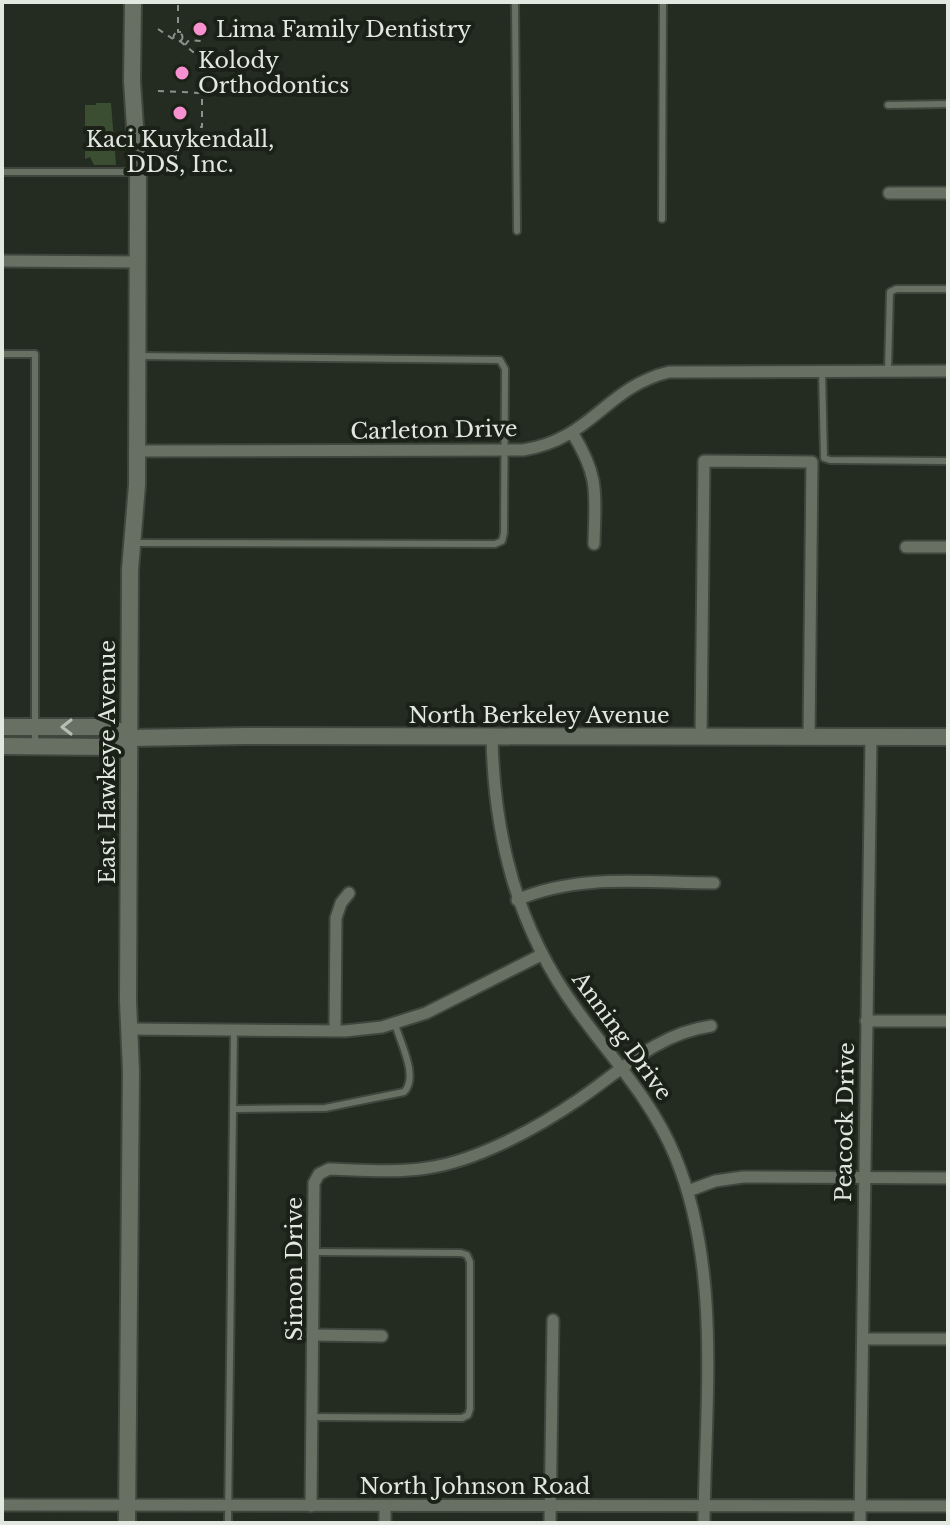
<svg xmlns="http://www.w3.org/2000/svg" width="950" height="1525" font-family="'Libre Baskerville',serif">
  <style>
    .green { fill: #3c4e32 }
    .lines { fill: none; stroke-linecap: round; stroke-linejoin: round }
    .lane-casing { stroke: #40463d; stroke-width: 10 }
    .street-casing { stroke: #40463d; stroke-width: 15 }
    .secondary-casing { stroke: #40463d; stroke-width: 20 }
    .path { stroke: #8c9289; stroke-width: 2; stroke-dasharray: 6 6; stroke-linecap: butt }
    .lane { stroke: #677063; stroke-width: 6 }
    .street { stroke: #677063; stroke-width: 11 }
    .secondary { stroke: #677063; stroke-width: 16 }
    .oneway { stroke: #b7bdb4 }
    .poi-dot { fill: #f790ce; stroke: #1b2117; stroke-width: 3 }
    .labels { text-anchor: middle; dominant-baseline: central; stroke-width: 8; stroke-linejoin: round; paint-order: stroke }
    .poi-label { font-size: 22px; fill: #e2e7e0; stroke: #1b2117; text-anchor: start }
    .street-label { font-size: 22px; fill: #e2e7e0; stroke: #1b2117 }
  </style>
  <rect width="100%" height="100%" fill="#242b20"/>
  <!-- green -->
  <polygon class="green" points="96,103 111,103 116,165 94,165 90,157 85,159 85,105 96,105"/>
  <g class="lines">
    <!-- lane casing -->
    <g class="lane-casing">
      <g id="lane">
        <polyline points="515,2 517,231"/>
        <polyline points="888,105 948,104"/>
        <polyline points="2,172 135,172"/>
        <polyline points="662,219 663,2"/>
        <polyline points="2,354 35,354 35,745"/>
        <polyline points="822,370 824,458 830,460 948,461"/>
        <polyline points="888,370 890,292 896,289 948,289"/>
        <polyline points="133,543 495,544 502,541 504,533 505,369 500,360 137,356"/>
        <path d="M233,1109L325,1108L404,1092C419,1077 400,1042 395,1024"/>
        <polyline points="312,1417 462,1418 468,1415 470,1409 470,1262 467,1255 461,1253 314,1252"/>
        <polyline points="228,1523 234,1029"/>
      </g>
    </g>
    <!-- street casing -->
    <g class="street-casing">
      <g id="street">
        <polyline points="889,193 948,193"/>
        <polyline points="2,261 138,262"/>
        <path d="M573,434C600,478 595,494 594,544"/>
        <path d="M137,451L523,450C591,440 606,387 669,372L948,371"/>
        <polyline points="906,547 948,547"/>
        <polyline points="701,736 704,461 812,462 809,737"/>
        <path d="M492,737C494,837 517,928 577,1010C612,1059 652,1100 675,1156C722,1269 705,1403 704,1523"/>
        <path d="M517,900C578,873 648,883 714,883"/>
        <polyline points="866,1021 948,1021"/>
        <polyline points="130,1029 345,1031 382,1027 426,1013 541,955"/>
        <polyline points="335,1030 336,918 341,903 349,893"/>
        <polyline points="688,1191 715,1181 743,1177 948,1178"/>
        <polyline points="313,1335 382,1336"/>
        <polyline points="863,1339 948,1339"/>
        <polyline points="2,1505 948,1506"/>
        <path d="M311,1506L314,1183L319,1174L329,1169C361,1170 395,1173 427,1168C477,1161 537,1128 578,1100C621,1071 656,1034 711,1026"/>
        <polyline points="385,1523 385,1506"/>
        <polyline points="550,1523 553,1320"/>
        <polyline points="860,1523 871,737"/>
      </g>
    </g>
    <!-- secondary casing -->
    <g class="secondary-casing">
      <g id="secondary">
        <polyline points="2,727 111,727 130,738"/>
        <polyline points="2,746 111,747 130,738 246,736 948,737"/>
        <polyline points="127,1523 131,1071 128,1001 130,570 137,485 138,173 132,81 133,2"/>
      </g>
    </g>
    <!-- path -->
    <g class="path">
      <polyline points="178,5 178,32 186,32"/>
      <polyline points="158,29 173,39"/>
      <circle cx="178" cy="37" r="4.5"/>
      <polyline points="180,41 193,52 202,53 202,127 188,127 188,125"/>
      <polyline points="185,45 189,40 201,41"/>
      <polyline points="204,77 215,77"/>
      <polyline points="158,91 202,93"/>
    </g>
    <!-- lane -->
    <use href="#lane" class="lane"/>
    <!-- street -->
    <use href="#street" class="street"/>
    <!-- secondary -->
    <use href="#secondary" class="secondary"/>
  </g>
  <!-- one-way arrows -->
  <defs><path id="oneway-chevron" d="M-2-3.5L2.5 0L-2 3.5" fill="none" stroke-width="1.6" stroke-linecap="round" stroke-linejoin="round" transform="scale(2)"/></defs>
  <use class="oneway" href="#oneway-chevron" transform="translate(67 727) rotate(-180)"/>
  <!-- markers -->
  <g class="poi-dot">
    <circle cx="200" cy="29" r="8"/>
    <circle cx="182" cy="73" r="8"/>
    <circle cx="180" cy="113" r="8"/>
  </g>
  <g class="labels">
    <!-- poi labels -->
    <g class="poi-label">
      <text x="216" y="29">Lima Family Dentistry</text>
      <text x="198" y="60">Kolody<tspan x="198" dy="25">Orthodontics</tspan></text>
      <text x="180" y="139" text-anchor="middle">Kaci Kuykendall,<tspan x="180" dy="25">DDS, Inc.</tspan></text>
    </g>
    <!-- street labels -->
    <g class="street-label">
      <text transform="translate(434 430) rotate(-1)">Carleton Drive</text>
      <text x="539" y="715">North Berkeley Avenue</text>
      <text transform="translate(107 762) rotate(-90)">East Hawkeye Avenue</text>
      <text transform="translate(622 1036) rotate(54)">Anning Drive</text>
      <text transform="translate(845 1122) rotate(-89)">Peacock Drive</text>
      <text transform="translate(294 1269) rotate(-90)">Simon Drive</text>
      <text x="475" y="1486">North Johnson Road</text>
    </g>
  </g>
  <!-- border -->
  <rect width="950" height="1525" fill="none" stroke="#e2e7e0" stroke-width="8"/>
</svg>
